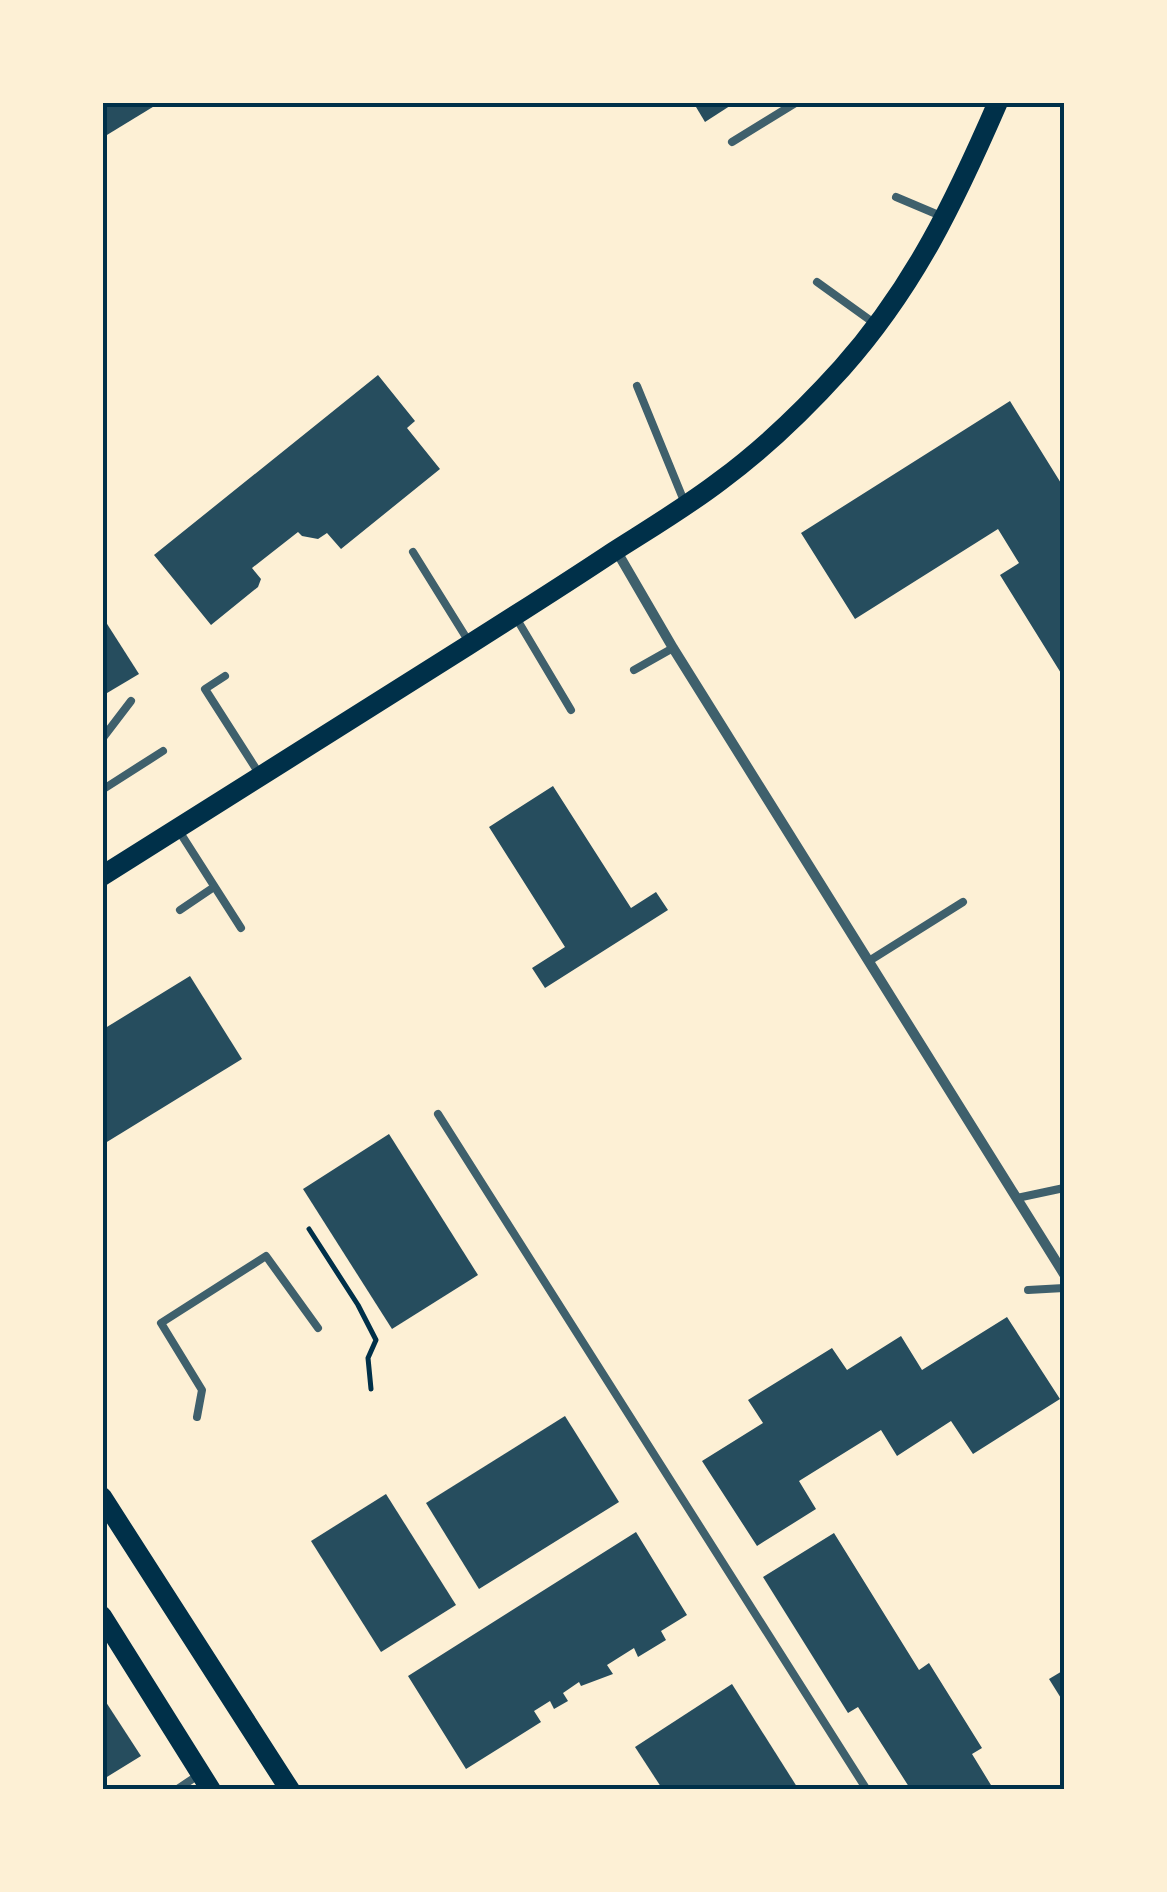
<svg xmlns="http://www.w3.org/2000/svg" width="1167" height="1892" font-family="Lato,sans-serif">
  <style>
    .building { fill: #264d5e }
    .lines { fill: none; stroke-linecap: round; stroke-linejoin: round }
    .path { stroke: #003049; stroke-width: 5 }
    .service { stroke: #3f606c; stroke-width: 8 }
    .minor { stroke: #3f606c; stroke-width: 10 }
    .secondary { stroke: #003049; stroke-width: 20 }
    .neatline { fill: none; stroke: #003049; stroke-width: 4 }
  </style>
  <rect width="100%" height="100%" fill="#fdf0d5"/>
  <!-- building -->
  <g class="building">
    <polygon points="115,102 161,102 102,138 102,110"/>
    <polygon points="693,102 736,102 705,122"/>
    <polygon points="378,375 415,421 407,428 440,469 341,549 327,533 318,539 302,536 298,532 252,568 261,579 258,587 211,625 154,555"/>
    <polygon points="1010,401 1064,488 1064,678 1000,575 1019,563 998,529 855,619 801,533"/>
    <polygon points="102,616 139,674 102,696"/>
    <polygon points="553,786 631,908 656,892 668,910 545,988 532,968 565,947 489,827"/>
    <polygon points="190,976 242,1059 102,1145 102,1030"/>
    <polygon points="389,1134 478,1275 392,1329 303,1189"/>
    <polygon points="1007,1317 1060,1399 973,1454 951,1421 897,1456 881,1430 799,1481 816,1509 757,1546 702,1461 763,1423 748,1400 832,1348 847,1370 901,1336 922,1370"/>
    <polygon points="565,1416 619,1502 479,1589 426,1503"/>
    <polygon points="386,1494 456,1605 381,1652 311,1541"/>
    <polygon points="636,1532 687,1615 661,1631 666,1640 638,1657 634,1648 607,1665 613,1674 581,1686 579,1682 563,1693 568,1701 554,1709 550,1701 534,1711 541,1722 466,1769 408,1676"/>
    <polygon points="834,1533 919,1670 929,1663 982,1748 972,1754 994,1790 911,1790 858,1707 848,1713 763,1577"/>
    <polygon points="1064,1670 1064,1703 1049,1679"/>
    <polygon points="732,1684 799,1790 663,1790 635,1747"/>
    <polygon points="102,1696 141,1756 102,1780"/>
  </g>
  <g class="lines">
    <!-- path -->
    <polyline class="path" points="309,1229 358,1305 376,1340 368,1358 371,1389"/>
    <!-- service -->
    <g class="service">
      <polyline points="732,142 797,102"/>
      <polyline points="896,197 941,216"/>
      <polyline points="817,282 874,323"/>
      <polyline points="637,386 684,501"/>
      <polyline points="413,552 469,642"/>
      <polyline points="515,616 571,710"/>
      <polyline points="634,670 673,648"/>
      <polyline points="225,676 205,689 260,775"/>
      <polyline points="102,739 131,701"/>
      <polyline points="102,790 163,751"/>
      <polyline points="179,831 241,928"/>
      <polyline points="180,910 214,887"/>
      <polyline points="869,961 963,902"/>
      <polyline points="438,1114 867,1790"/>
      <polyline points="1017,1198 1064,1188"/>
      <polyline points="1028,1290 1064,1288"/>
      <polyline points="197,1417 202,1390 161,1323 266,1256 318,1328"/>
      <polyline points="176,1790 197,1776"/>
    </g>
    <!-- minor -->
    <polyline class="minor" points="616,550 673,648 1064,1274"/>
    <!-- secondary -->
    <g class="secondary">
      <path d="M102,876C224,800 345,722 467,646C516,615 565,584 613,552C649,529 686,507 720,481C765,448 805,409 842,368C914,287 955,201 998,102"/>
      <polyline points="102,1497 290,1790"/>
      <polyline points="102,1616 211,1790"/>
    </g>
  </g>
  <!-- border -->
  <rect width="1167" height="1892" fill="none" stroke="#fdf0d5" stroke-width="210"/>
  <rect x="105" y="105" width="957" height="1682" class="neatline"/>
</svg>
